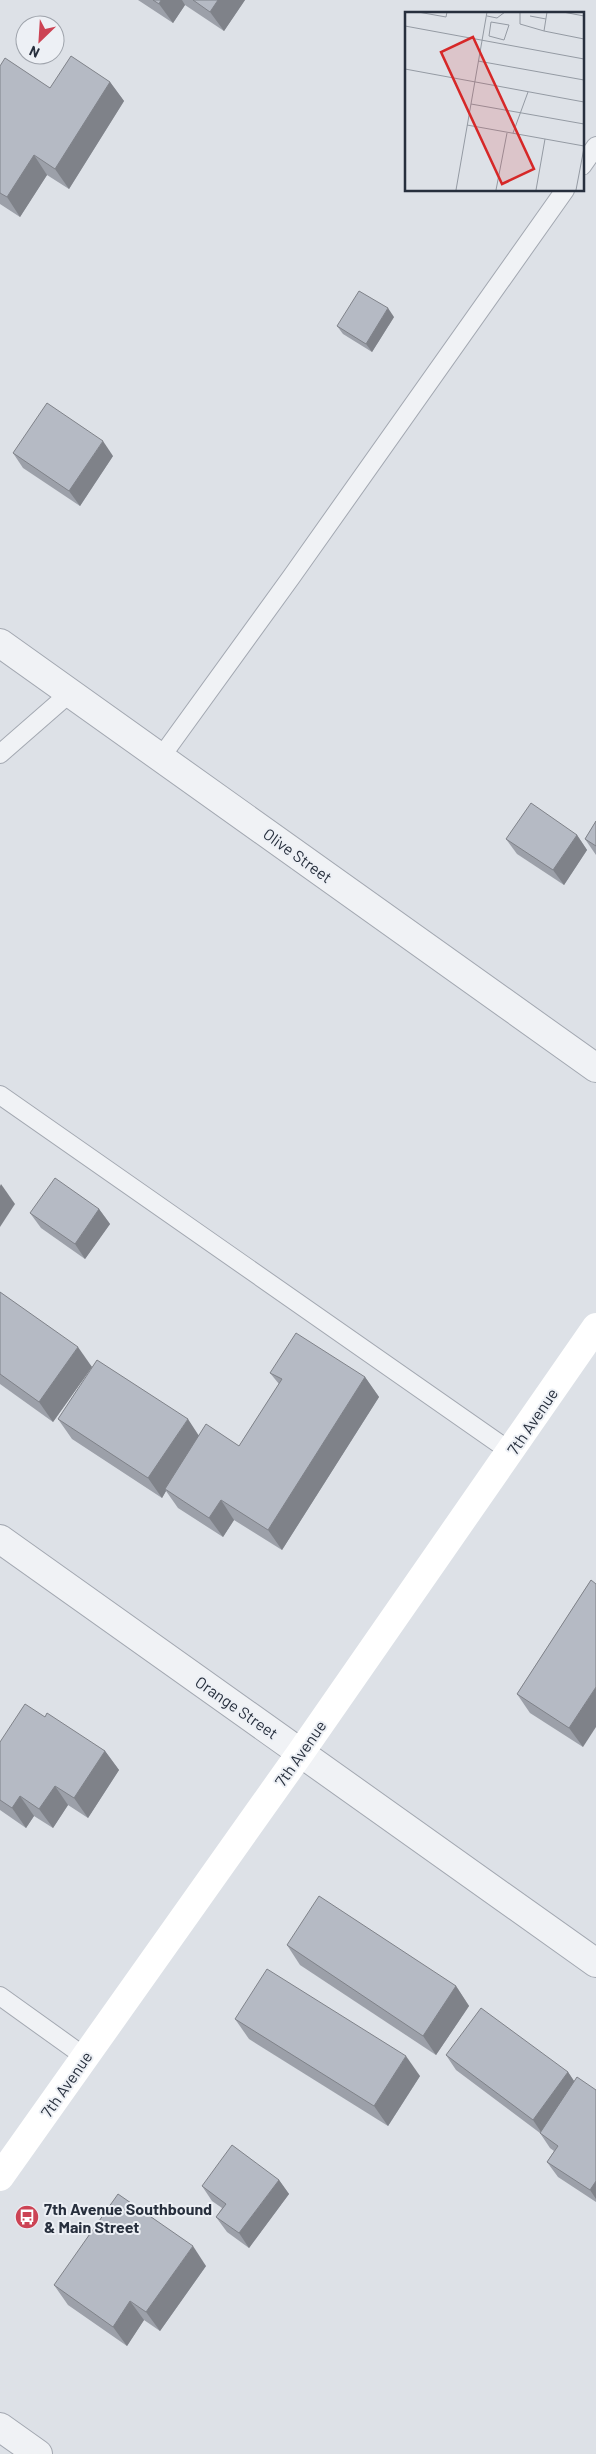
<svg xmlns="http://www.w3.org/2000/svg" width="596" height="2454" font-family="Barlow,sans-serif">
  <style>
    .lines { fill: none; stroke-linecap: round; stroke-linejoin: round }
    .lane-casing { stroke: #a3a8b1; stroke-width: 20 }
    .street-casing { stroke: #a3a8b1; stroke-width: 30 }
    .lane { stroke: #f0f2f5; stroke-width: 18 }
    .street { stroke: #f0f2f5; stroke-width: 28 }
    .secondary { stroke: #fff; stroke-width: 28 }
    .wall { fill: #9ca0a9 }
    .shaded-wall { fill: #7f8289 }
    .building { fill: #b5bac4; stroke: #7f8289 }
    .labels { text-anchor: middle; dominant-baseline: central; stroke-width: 4; stroke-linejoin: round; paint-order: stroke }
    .street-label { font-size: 16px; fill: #272f3d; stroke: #edf0f5 }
    .poi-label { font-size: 16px; font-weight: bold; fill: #272f3d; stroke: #edf0f5; text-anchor: start }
    .inset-road { fill: none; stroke: #949aa3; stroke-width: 1 }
    .view { fill: #d62828; fill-opacity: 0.15; stroke: #d62828; stroke-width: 2.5 }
    .inset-edge { fill: none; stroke: #272f3d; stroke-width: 2.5 }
  </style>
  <rect width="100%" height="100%" fill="#dde1e7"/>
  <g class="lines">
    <!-- lane casing -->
    <g class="lane-casing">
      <g id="lane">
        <polyline points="582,166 596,146"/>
        <polyline points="0,754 71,692"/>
        <polyline points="161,757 292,576 565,190"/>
        <polyline points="0,1095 511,1452"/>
        <polyline points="0,1996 85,2057"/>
      </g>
    </g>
    <!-- street casing -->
    <g class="street-casing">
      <g id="street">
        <polyline points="0,643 596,1068"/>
        <polyline points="0,1539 596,1963"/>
        <polyline points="0,2427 38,2454"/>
      </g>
    </g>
    <!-- lane -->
    <use href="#lane" class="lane"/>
    <!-- street -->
    <use href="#street" class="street"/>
    <!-- secondary -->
    <polyline class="secondary" points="0,2177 301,1752 596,1327"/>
  </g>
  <!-- wall -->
  <g class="wall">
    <polygon points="138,0 245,0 224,31 185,5 173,23"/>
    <polygon points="0,66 50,88 110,82 124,101 69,189 47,175 20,217 0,204"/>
    <polygon points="394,317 372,352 343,334 337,326"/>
    <polygon points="13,453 113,456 80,506 23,468"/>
    <polygon points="596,821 596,855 585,839"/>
    <polygon points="577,835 587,850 564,885 517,854 506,839"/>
    <polygon points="99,1209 110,1224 85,1259 41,1228 30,1213"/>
    <polygon points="0,1292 92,1367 53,1422 0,1384"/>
    <polygon points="270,1373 365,1377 379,1397 282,1550 234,1520 223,1537 178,1508 166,1491 162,1498 72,1439 58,1419 199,1435 239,1446 279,1384"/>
    <polygon points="591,1580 583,1747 530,1713 517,1694"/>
    <polygon points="45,1717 105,1751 119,1770 88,1818 68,1805 53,1828 34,1816 26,1828 0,1810 0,1742"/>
    <polygon points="287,1945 456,1986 469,2006 436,2055 300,1965"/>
    <polygon points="235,2019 420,2076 388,2126 249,2039"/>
    <polygon points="446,2055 568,2072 574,2081 596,2090 596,2202 558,2177 547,2162 554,2151 550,2148 540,2133 456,2070"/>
    <polygon points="279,2180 289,2194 249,2248 227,2232 216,2217 222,2208 212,2201 202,2186"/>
    <polygon points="206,2266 160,2331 144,2320 127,2346 68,2305 54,2285"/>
  </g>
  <!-- shaded-wall -->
  <g class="shaded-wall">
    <polygon points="161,0 182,0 185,5 173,23 159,4"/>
    <polygon points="218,0 245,0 224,31 210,12"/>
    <polygon points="110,82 124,101 69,189 55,169"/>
    <polygon points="34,155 47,175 20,217 7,197"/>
    <polygon points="388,308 394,317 372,352 366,344"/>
    <polygon points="103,441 113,456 80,506 69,491"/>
    <polygon points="577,835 587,850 564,885 553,870"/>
    <polygon points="1,1184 15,1204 0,1227 0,1186"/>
    <polygon points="99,1209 110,1224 85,1259 75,1244"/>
    <polygon points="78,1347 92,1367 53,1422 39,1402"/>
    <polygon points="365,1377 379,1397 282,1550 268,1530"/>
    <polygon points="188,1419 201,1439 165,1489 166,1491 162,1498 148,1478"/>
    <polygon points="221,1500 234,1520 223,1537 209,1518"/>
    <polygon points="596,1687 596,1727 583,1747 569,1728"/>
    <polygon points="105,1751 119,1770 88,1818 74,1798"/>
    <polygon points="55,1786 68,1805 53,1828 39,1809"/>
    <polygon points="20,1796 34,1816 26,1828 12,1808"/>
    <polygon points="456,1986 469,2006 436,2055 423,2036"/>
    <polygon points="406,2056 420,2076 388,2126 374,2106"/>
    <polygon points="568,2072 578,2087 543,2135 533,2120"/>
    <polygon points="279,2180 289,2194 249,2248 239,2233"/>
    <polygon points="596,2181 596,2199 590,2190"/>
    <polygon points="193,2246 206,2266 160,2331 146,2312"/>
    <polygon points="130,2301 144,2320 127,2346 113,2327"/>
  </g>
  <!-- building -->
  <g class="building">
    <polygon points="153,0 161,0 159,4"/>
    <polygon points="193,0 218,0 210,12"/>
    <polygon points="71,56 110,82 55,169 34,155 7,197 0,193 0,66 5,58 50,88"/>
    <polygon points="359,291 388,308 366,344 337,326"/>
    <polygon points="47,403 103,441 69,491 13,453"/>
    <polygon points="531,803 577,835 553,870 506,839"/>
    <polygon points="596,821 596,846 585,839"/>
    <polygon points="55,1178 99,1209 75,1244 30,1213"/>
    <polygon points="0,1292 78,1347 39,1402 0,1374"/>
    <polygon points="296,1333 365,1377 268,1530 221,1500 209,1518 165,1489 206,1424 239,1446 282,1379 270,1373"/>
    <polygon points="97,1360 188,1419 148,1478 58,1419"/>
    <polygon points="591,1580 596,1584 596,1687 569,1728 517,1694"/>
    <polygon points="25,1704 45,1717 47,1713 105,1751 74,1798 55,1786 39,1809 20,1796 12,1808 0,1800 0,1742"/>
    <polygon points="319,1896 456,1986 423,2036 287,1945"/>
    <polygon points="267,1969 406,2056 374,2106 235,2019"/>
    <polygon points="481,2008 568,2072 533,2120 446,2055"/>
    <polygon points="577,2077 596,2090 596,2181 590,2190 547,2162 558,2146 540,2133"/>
    <polygon points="232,2145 279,2180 239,2233 216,2217 226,2204 202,2186"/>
    <polygon points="118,2194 193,2246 146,2312 130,2301 113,2327 54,2285"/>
  </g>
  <!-- icons -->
  <defs>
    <g id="bus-disc" transform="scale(1.25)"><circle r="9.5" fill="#cc4354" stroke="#edf0f5"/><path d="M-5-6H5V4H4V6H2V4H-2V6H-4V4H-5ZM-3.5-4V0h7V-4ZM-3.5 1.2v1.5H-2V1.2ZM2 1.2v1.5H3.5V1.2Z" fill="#fff"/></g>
  </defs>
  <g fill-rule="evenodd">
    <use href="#bus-disc" x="27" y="2217"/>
  </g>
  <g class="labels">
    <!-- street labels -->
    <g class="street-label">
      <text transform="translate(298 855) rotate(36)">Olive Street</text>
      <text transform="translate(532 1421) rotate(-56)">7th Avenue</text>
      <text transform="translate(237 1707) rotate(35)">Orange Street</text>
      <text transform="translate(300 1753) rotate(-55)">7th Avenue</text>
      <text transform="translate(66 2084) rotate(-55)">7th Avenue</text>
    </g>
    <!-- poi labels -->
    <g class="poi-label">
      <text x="44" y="2208">7th Avenue Southbound<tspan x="44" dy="18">&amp; Main Street</tspan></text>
    </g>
  </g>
  <!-- overview -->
  <g transform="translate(405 12)">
    <rect width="179" height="179" fill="#dde1e7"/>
    <path class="inset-road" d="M13,0L41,5L42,0M115,0V12L139,19L142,0M158,0L179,4M82,4L92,6L100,0M125,4L141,7M86,10L104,13L99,28L84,24ZM0,14L179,47M139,19L179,27M73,49L179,68M0,57L179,90M66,92L179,112M62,113L179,134M108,121L123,80M51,178L82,0M91,178L102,121M131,178L140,127M171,178L179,136"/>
    <path class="view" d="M68,25L129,157L97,172L36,40Z"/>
    <rect width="179" height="179" class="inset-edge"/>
  </g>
  <!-- north arrow -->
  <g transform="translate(40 40) rotate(205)"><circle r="24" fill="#edf0f5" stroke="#9ea3ab"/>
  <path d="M0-4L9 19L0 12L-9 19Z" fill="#cc4354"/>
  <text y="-8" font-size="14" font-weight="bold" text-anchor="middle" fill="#272f3d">N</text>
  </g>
</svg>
